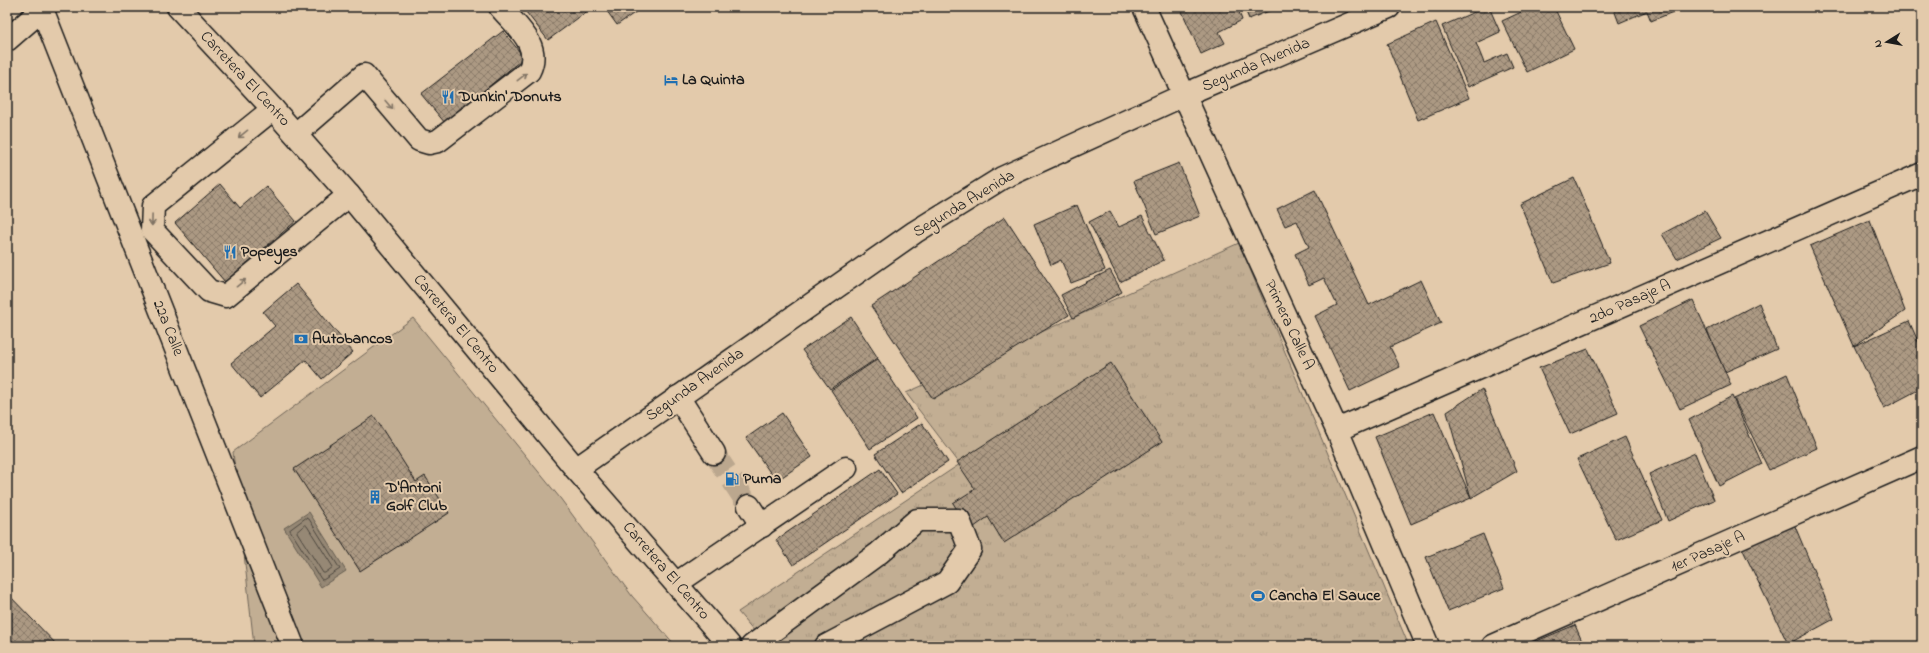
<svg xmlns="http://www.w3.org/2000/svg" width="1929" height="653" font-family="'Indie Flower',sans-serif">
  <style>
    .green { fill: #c2ae93; stroke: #6f6558 }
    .park { fill: url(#park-tufts); stroke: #6f6558 }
    .water { fill: #968874; stroke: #655d51 }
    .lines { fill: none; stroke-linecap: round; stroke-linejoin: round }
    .shore { stroke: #4d473f; stroke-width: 1 }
    .building { fill: url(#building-cross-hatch); stroke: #1c1c1c }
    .minor-tunnel { stroke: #bba78e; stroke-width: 22; stroke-dasharray: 22 11; stroke-linecap: butt }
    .minor-casing { stroke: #1c1c1c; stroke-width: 25 }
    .major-casing { stroke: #1c1c1c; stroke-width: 25 }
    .minor { stroke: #e3caab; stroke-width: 22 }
    .major { stroke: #e3caab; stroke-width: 22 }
    .oneway { stroke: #807364 }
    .labels { text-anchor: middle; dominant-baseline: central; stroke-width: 4; stroke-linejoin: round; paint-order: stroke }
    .street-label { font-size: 16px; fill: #1c1c1c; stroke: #e3caab }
    .poi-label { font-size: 16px; font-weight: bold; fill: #1c1c1c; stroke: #e3caab; text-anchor: start }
  </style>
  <defs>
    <pattern id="park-tufts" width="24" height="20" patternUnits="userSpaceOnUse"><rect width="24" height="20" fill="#c2ae93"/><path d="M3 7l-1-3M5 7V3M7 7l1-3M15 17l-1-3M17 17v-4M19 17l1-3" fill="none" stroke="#a6957e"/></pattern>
    <pattern id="building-cross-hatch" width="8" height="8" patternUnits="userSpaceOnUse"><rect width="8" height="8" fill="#ac9983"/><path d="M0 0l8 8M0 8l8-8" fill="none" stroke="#8b7c6a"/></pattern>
  </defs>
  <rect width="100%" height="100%" fill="#e3caab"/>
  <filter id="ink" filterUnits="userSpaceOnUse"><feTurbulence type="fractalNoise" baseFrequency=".025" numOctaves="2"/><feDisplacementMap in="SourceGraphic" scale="8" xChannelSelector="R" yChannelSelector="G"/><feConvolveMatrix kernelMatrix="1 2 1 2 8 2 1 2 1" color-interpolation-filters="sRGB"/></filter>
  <g filter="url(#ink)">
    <!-- green -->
    <polygon class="green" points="413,318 560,498 632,596 676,646 254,646 233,452"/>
    <!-- park -->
    <polygon class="park" points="1239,243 1409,646 767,646 738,612 960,464 906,393"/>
    <!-- water -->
    <polygon class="water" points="309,512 346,571 321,587 284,528"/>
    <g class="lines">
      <!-- shore -->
      <g class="shore">
        <polygon points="306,518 309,519 340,569 323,580 321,579 290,530"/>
        <polygon points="305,525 307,526 333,567 325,573 323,573 297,532"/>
      </g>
    </g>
    <!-- building -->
    <g class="building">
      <polygon points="532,7 593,7 548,40 526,12"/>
      <polygon points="604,7 643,7 617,25"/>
      <polygon points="1180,7 1237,7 1242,20 1219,32 1225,43 1201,54"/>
      <polygon points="1244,7 1279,7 1249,19"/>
      <polygon points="1486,7 1489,7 1500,32 1476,43 1484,63 1507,53 1513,67 1468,87 1442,26"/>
      <polygon points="1532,7 1554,7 1574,49 1527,72 1502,21"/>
      <polygon points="1613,7 1671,7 1673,12 1651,21 1647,11 1619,23"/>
      <polygon points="1436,22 1469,98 1418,120 1387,44"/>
      <polygon points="503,31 519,51 521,56 520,61 445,123 421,94"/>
      <polygon points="1179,163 1200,216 1156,234 1134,181"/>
      <polygon points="1574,178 1610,263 1553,283 1520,204"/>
      <polygon points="220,184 240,208 266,186 296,221 225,282 175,223"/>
      <polygon points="1315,190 1369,305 1421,280 1441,323 1390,347 1400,367 1350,391 1315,316 1337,305 1324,278 1309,285 1295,254 1309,247 1297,221 1285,226 1277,209"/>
      <polygon points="1077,205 1105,270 1071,283 1061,260 1051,265 1034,224"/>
      <polygon points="1110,211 1119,227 1142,216 1164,260 1120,282 1089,222"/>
      <polygon points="1705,211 1721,238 1677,259 1662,234"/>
      <polygon points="1005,217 1069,315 933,399 871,306"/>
      <polygon points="1870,220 1905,311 1854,346 1810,246"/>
      <polygon points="1110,270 1122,292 1073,318 1061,295"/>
      <polygon points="296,284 353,352 322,379 306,360 260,398 231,363 275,326 263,312"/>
      <polygon points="1693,300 1731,385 1680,409 1639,326"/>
      <polygon points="1759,303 1777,349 1725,372 1707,330"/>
      <polygon points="851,317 878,358 830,389 802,350"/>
      <polygon points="1909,321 1922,350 1922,388 1884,408 1854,346"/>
      <polygon points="1922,335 1922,349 1917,338"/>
      <polygon points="1588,349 1618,413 1570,434 1539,368"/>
      <polygon points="878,359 917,418 870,449 831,390"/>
      <polygon points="1111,363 1162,442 1004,543 988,517 970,530 953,503 975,489 957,462"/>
      <polygon points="1787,374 1817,448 1769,470 1734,399"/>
      <polygon points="1482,389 1517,471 1471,498 1447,412"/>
      <polygon points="1732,396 1762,464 1719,486 1689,420"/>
      <polygon points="1434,412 1471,498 1411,524 1375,437"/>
      <polygon points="782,413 812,457 776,481 746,438"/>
      <polygon points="374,416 416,482 425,476 449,513 360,571 294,469"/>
      <polygon points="922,423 948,462 901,493 875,454"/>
      <polygon points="1625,437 1662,520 1616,540 1577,459"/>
      <polygon points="1695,453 1714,500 1668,521 1649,474"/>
      <polygon points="880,469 897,494 793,565 776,540"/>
      <polygon points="1794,524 1834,619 1788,644 1742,548"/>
      <polygon points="1483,534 1504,588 1448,611 1426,557"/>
      <polygon points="7,593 58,646 7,646"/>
      <polygon points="1575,625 1584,646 1525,646"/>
    </g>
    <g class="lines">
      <!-- minor-tunnel -->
      <polyline class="minor-tunnel" points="714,453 749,506"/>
      <!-- minor casing -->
      <g class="minor-casing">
        <g id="minor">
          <polyline points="1144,7 1337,430 1428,646"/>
          <polyline points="42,9 293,646"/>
          <polyline points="7,40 45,7"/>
          <polyline points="273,109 153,206 152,230 209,291 226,296 349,195"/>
          <path d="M296,134L364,75L419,140L429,143L438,141L529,71C542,45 516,26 500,7"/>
          <polyline points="678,397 714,453"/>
          <polyline points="1337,430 1922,174"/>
          <polyline points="576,469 915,232 1002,178 1184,95 1389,7"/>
          <polyline points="749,506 762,526"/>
          <polyline points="677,583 846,468"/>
          <polyline points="752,646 879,553 917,520 959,520 970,549 947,582 826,646"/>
          <polyline points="1493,646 1922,457"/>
        </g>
      </g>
      <!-- major casing -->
      <g class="major-casing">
        <polyline id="major" points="178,7 273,109 349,195 576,469 730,646"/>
      </g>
      <!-- minor -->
      <use href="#minor" class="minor"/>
      <!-- major -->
      <use href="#major" class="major"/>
    </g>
    <!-- one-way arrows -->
    <defs><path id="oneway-shaft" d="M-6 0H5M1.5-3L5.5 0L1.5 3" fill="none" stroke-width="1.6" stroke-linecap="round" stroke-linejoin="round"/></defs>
    <g class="oneway">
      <use href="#oneway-shaft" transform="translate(522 77) rotate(-38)"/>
      <use href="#oneway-shaft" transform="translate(389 105) rotate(50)"/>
      <use href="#oneway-shaft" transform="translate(243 134) rotate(141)"/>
      <use href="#oneway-shaft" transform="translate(152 220) rotate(91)"/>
      <use href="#oneway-shaft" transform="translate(241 283) rotate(-39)"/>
    </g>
  </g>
  <!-- icons -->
  <defs>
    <g id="hotel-bare" transform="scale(1.08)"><path d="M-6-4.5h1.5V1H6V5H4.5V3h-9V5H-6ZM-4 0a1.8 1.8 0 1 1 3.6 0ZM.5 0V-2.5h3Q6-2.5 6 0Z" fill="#1f6fb2" stroke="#e3caab" stroke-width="2.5" paint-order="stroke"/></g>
    <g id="restaurant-bare" transform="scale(1.08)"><path d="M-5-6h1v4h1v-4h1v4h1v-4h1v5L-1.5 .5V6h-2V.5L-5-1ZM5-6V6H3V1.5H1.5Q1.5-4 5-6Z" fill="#1f6fb2" stroke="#e3caab" stroke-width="2.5" paint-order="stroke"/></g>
    <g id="bank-bare" transform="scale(1.08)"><path d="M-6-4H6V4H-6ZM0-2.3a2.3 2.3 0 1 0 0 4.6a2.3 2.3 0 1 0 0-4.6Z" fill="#1f6fb2" stroke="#e3caab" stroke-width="2.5" paint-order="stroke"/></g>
    <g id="fuel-bare" transform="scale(1.08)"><path d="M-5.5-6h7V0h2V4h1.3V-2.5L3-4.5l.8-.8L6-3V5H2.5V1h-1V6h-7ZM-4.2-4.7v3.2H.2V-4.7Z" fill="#1f6fb2" stroke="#e3caab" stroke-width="2.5" paint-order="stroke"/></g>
    <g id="building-bare" transform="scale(1.08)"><path d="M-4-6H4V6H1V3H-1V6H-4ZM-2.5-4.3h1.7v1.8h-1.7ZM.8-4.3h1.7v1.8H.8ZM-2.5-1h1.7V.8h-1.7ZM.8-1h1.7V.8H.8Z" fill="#1f6fb2" stroke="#e3caab" stroke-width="2.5" paint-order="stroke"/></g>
    <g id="stadium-bare" transform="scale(1.08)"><path d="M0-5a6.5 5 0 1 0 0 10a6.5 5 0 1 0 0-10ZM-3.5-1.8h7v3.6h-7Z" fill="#1f6fb2" stroke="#e3caab" stroke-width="2.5" paint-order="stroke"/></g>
  </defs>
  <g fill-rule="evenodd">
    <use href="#hotel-bare" x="671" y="80"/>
    <use href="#restaurant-bare" x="448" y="97"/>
    <use href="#restaurant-bare" x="230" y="252"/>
    <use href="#bank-bare" x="301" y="339"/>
    <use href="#fuel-bare" x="732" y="479"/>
    <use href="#building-bare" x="375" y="497"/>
    <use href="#stadium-bare" x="1258" y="596"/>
  </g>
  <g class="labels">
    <!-- street labels -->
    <g class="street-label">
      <text transform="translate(1256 65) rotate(-23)">Segunda Avenida</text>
      <text transform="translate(245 79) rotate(47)">Carretera El Centro</text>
      <text transform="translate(964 204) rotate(-31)">Segunda Avenida</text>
      <text transform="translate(1630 302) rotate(-24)">2do Pasaje A</text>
      <text transform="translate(456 324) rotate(50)">Carretera El Centro</text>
      <text transform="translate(1289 325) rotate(65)">Primera Calle A</text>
      <text transform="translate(168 328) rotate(68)">22a Calle</text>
      <text transform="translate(695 385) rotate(-35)">Segunda Avenida</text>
      <text transform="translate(1708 552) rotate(-24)">1er Pasaje A</text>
      <text transform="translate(666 571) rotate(49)">Carretera El Centro</text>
    </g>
    <!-- poi labels -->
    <g class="poi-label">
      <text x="682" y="80">La Quinta</text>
      <text x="459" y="97">Dunkin' Donuts</text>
      <text x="241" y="252">Popeyes</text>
      <text x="312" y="339">Autobancos</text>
      <text x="743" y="479">Puma</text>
      <text x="386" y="488">D'Antoni<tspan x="386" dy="18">Golf Club</tspan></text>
      <text x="1269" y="596">Cancha El Sauce</text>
    </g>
  </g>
  <!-- margin -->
  <rect width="1929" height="653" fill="none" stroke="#e3caab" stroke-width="24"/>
  <rect x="12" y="12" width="1905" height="629" fill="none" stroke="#1c1c1c" stroke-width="1.5" filter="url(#ink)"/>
  <!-- north arrow -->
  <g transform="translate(1887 42) rotate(259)" stroke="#e3caab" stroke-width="3" paint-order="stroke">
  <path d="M0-3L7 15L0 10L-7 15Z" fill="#1c1c1c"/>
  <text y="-6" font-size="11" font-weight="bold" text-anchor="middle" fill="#1c1c1c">N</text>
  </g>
</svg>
